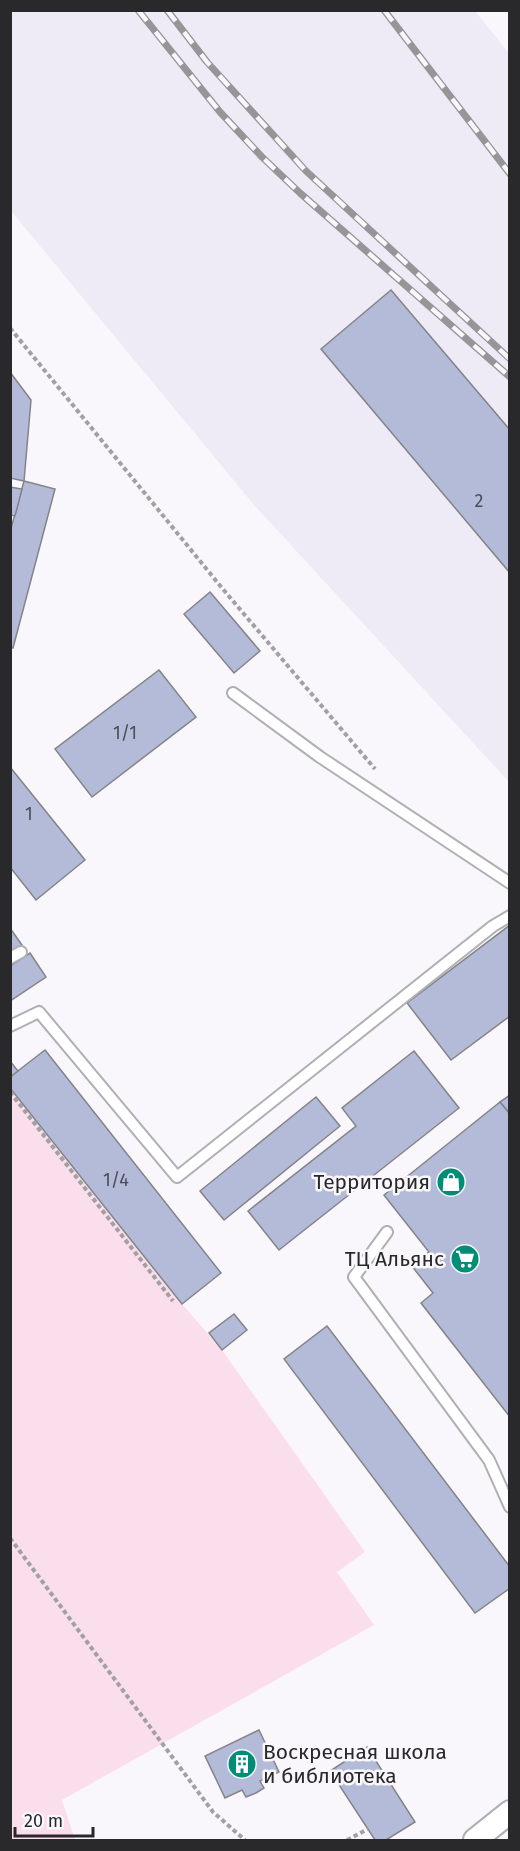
<svg xmlns="http://www.w3.org/2000/svg" width="520" height="1851" font-family="'Fira Sans',sans-serif">
  <style>
    .built { fill: #eeebf7 }
    .green { fill: #fbdeeb }
    .building { fill: #b4bbd8; stroke: #838489; stroke-width: 1.5 }
    .lines { fill: none; stroke-linecap: round; stroke-linejoin: round }
    .service-casing { stroke: #b0afb4; stroke-width: 14 }
    .minor-casing { stroke: #b0afb4; stroke-width: 26 }
    .path { stroke: #a1a0a4; stroke-width: 4; stroke-dasharray: 4.5 3; stroke-linecap: butt }
    .service { stroke: #fff; stroke-width: 10 }
    .minor { stroke: #fff; stroke-width: 22 }
    .rail-casing { stroke: #969598; stroke-width: 7 }
    .rail { stroke: #f9f7fc; stroke-width: 4.5; stroke-dasharray: 14; stroke-linecap: butt }
    .labels { text-anchor: middle; dominant-baseline: central; stroke-width: 5; stroke-linejoin: round; paint-order: stroke }
    .number-label { font-size: 18px; fill: #4c4e56 }
    .poi-label { font-size: 21px; fill: #29292b; stroke: #f9f7fc; text-anchor: end }
  </style>
  <rect width="100%" height="100%" fill="#f9f7fc"/>
  <!-- built -->
  <polygon class="built" points="10,11 475,11 509,53 509,782 254,505 11,211"/>
  <!-- green -->
  <polygon class="green" points="10,1088 182,1304 222,1350 365,1552 337,1572 374,1625 62,1800 75,1840 11,1840"/>
  <!-- building -->
  <g class="building">
    <polygon points="391,290 510,430 510,573 321,349"/>
    <polygon points="10,372 31,400 24,481 10,478"/>
    <polygon points="24,481 55,489 13,648 10,647 10,532"/>
    <polygon points="10,487 22,489 15,516 10,515"/>
    <polygon points="210,592 260,651 234,673 184,614"/>
    <polygon points="159,670 196,717 92,797 55,749"/>
    <polygon points="10,767 85,860 36,900 10,867"/>
    <polygon points="510,925 510,1016 451,1060 407,1003"/>
    <polygon points="10,928 22,945 10,953"/>
    <polygon points="30,953 46,977 10,1001 10,966"/>
    <polygon points="45,1050 221,1273 182,1304 10,1088 10,1077"/>
    <polygon points="414,1051 459,1108 279,1250 248,1211 356,1126 342,1108"/>
    <polygon points="10,1061 18,1071 10,1077"/>
    <polygon points="510,1095 510,1114 500,1102"/>
    <polygon points="316,1097 340,1126 224,1220 200,1191"/>
    <polygon points="500,1102 510,1114 510,1417 421,1303 433,1293 411,1265 429,1252 384,1195"/>
    <polygon points="234,1314 247,1330 222,1350 209,1333"/>
    <polygon points="327,1326 510,1567 510,1588 475,1613 284,1359"/>
    <polygon points="259,1730 279,1772 260,1781 264,1788 256,1793 246,1797 242,1790 225,1798 205,1756"/>
    <polygon points="367,1747 415,1822 386,1840 375,1840 330,1771"/>
  </g>
  <g class="lines">
    <!-- service casing -->
    <g class="service-casing">
      <g id="service">
        <polyline points="233,693 320,757 510,883"/>
        <polyline points="10,958 21,952"/>
        <polyline points="10,1026 39,1012 177,1177 493,926 510,916"/>
        <polyline points="387,1232 354,1277 489,1460 510,1507"/>
      </g>
    </g>
    <!-- minor casing -->
    <g class="minor-casing">
      <polyline id="minor" points="475,1840 510,1812"/>
    </g>
    <!-- path -->
    <g class="path">
      <polyline points="10,328 222,588 375,769"/>
      <polyline points="10,1092 173,1301"/>
      <polyline points="10,1538 213,1812 245,1840"/>
      <polyline points="347,1840 368,1829"/>
    </g>
    <!-- service -->
    <use href="#service" class="service"/>
    <!-- minor -->
    <use href="#minor" class="minor"/>
    <!-- rail casing -->
    <g class="rail-casing">
      <g id="rail">
        <polyline points="138,10 220,112 262,157 300,193 510,377"/>
        <polyline points="167,10 207,62 306,171 510,359"/>
        <polyline points="384,10 510,174"/>
      </g>
    </g>
    <!-- rail -->
    <use href="#rail" class="rail"/>
  </g>
  <!-- icons -->
  <defs>
    <g id="shop-disc" transform="scale(1.5)"><circle r="9.5" fill="#008d76" stroke="#f9f7fc"/><path d="M-5-2.5h2.3a2.7 3.5 0 0 1 5.4 0H5L5.5 6h-11ZM-1.5-2.5h3a1.5 2.3 0 0 0-3 0Z" fill="#fff"/></g>
    <g id="supermarket-disc" transform="scale(1.5)"><circle r="9.5" fill="#008d76" stroke="#f9f7fc"/><path d="M-6-5.5h2.5l.6 2H6L4.5 2H-2.5L-4.4-4H-6ZM-1.5 3.2a1.3 1.3 0 1 0 .1 0ZM3 3.2a1.3 1.3 0 1 0 .1 0Z" fill="#fff"/></g>
    <g id="building-disc" transform="scale(1.5)"><circle r="9.5" fill="#008d76" stroke="#f9f7fc"/><path d="M-4-6H4V6H1V3H-1V6H-4ZM-2.5-4.3h1.7v1.8h-1.7ZM.8-4.3h1.7v1.8H.8ZM-2.5-1h1.7V.8h-1.7ZM.8-1h1.7V.8H.8Z" fill="#fff"/></g>
  </defs>
  <g fill-rule="evenodd">
    <use href="#shop-disc" x="451" y="1182"/>
    <use href="#supermarket-disc" x="465" y="1259"/>
    <use href="#building-disc" x="242" y="1764"/>
  </g>
  <g class="labels">
    <!-- number labels -->
    <g class="number-label">
      <text x="479" y="501">2</text>
      <text x="125" y="733">1/1</text>
      <text x="29" y="814">1</text>
      <text x="116" y="1180">1/4</text>
    </g>
    <!-- poi labels -->
    <g class="poi-label">
      <text x="430" y="1182">Территория</text>
      <text x="444" y="1259">ТЦ Альянс</text>
      <text x="263" y="1752" text-anchor="start">Воскресная школа<tspan x="263" dy="24">и библиотека</tspan></text>
    </g>
  </g>
  <!-- border -->
  <rect width="520" height="1851" fill="none" stroke="#29292b" stroke-width="24"/>
  <!-- scale -->
  <path d="M15 1827v9h78v-9" fill="none" stroke="#29292b" stroke-width="3"/>
  <text x="24" y="1827" font-size="18" fill="#29292b" stroke="#f9f7fc" stroke-width="4.5" paint-order="stroke">20 m</text>
</svg>
